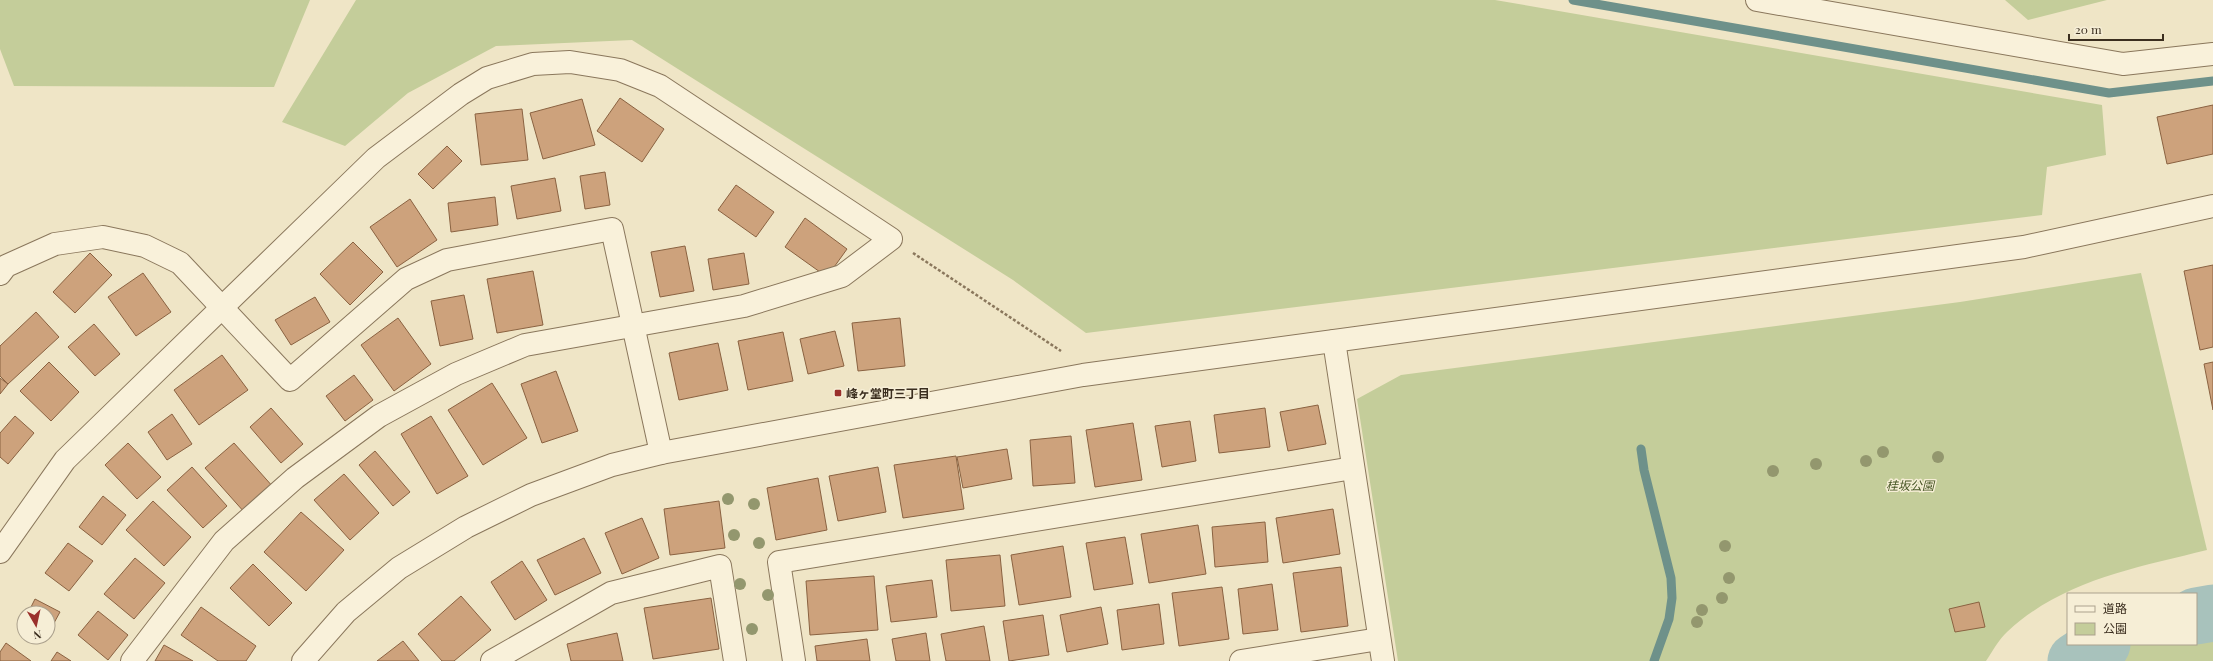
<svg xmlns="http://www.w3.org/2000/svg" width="2213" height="661" font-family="'Playfair Display','Noto Sans JP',serif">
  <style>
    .green { fill: #c4cd9a }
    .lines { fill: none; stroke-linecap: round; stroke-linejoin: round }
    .stream { stroke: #6e918a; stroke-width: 9 }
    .river { stroke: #a8c2bc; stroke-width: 57 }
    .building { fill: #cda27c; stroke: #8a6241 }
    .minor-casing { stroke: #8a775c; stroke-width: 24 }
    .path { stroke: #8a775c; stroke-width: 2.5; stroke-dasharray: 3 2; stroke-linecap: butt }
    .minor { stroke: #f9f1da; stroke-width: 22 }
    .tree { fill: #93976e }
    .poi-dot { fill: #9a302b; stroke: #f6eed6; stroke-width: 1.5 }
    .labels { text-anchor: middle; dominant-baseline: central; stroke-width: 3; stroke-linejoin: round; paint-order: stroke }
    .poi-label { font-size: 12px; font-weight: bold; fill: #3b2e1f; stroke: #f6eed6; text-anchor: start }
    .park-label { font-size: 12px; font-style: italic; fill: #485726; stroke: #f6eed6 }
  </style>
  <rect width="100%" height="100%" fill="#efe5c6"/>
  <!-- green -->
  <g class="green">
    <polygon points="0,0 310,0 274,87 14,86 0,49"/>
    <polygon points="356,0 1495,0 2102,105 2106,155 2047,167 2042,215 1086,333 1013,280 632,40 496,46 408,93 345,146 282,122"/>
    <polygon points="2005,0 2107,0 2028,20"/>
    <path d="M2141,273L2207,550C2135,568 2063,580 2007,632C1999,639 1992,652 1986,661H1398L1357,399L1401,375L1960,302Z"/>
    <polygon points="2213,619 2213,661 2090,661 2122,644 2196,644 2196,622"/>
  </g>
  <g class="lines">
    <!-- stream -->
    <g class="stream">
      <polyline points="1573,0 2109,93 2213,81"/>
      <polyline points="1641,449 1644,470 1671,578 1672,598 1669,619 1654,661"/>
    </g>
    <!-- river -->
    <g class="river">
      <polyline points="2196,616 2213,613"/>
      <polyline points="2076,661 2102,644"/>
    </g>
  </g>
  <!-- building -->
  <g class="building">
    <polygon points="620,98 664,129 642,162 597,131"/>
    <polygon points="582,99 595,145 543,159 530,113"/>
    <polygon points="2213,105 2213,154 2167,164 2157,117"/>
    <polygon points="522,109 528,160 481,165 475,114"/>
    <polygon points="447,146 462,161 433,189 418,174"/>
    <polygon points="605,172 610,205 585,209 580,176"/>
    <polygon points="555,178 561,211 517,219 511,186"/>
    <polygon points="736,185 774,212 756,237 718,210"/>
    <polygon points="495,197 498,225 451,232 448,203"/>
    <polygon points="410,199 437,240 397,267 370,227"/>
    <polygon points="805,218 847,249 827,277 785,247"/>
    <polygon points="353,242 383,272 350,305 320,274"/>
    <polygon points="685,246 694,291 660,297 651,252"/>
    <polygon points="90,253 112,275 75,313 53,292"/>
    <polygon points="744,253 749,284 713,290 708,259"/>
    <polygon points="2213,265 2213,347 2200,350 2184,271"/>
    <polygon points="533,271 543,325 497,333 487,279"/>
    <polygon points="143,273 171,312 136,336 108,297"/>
    <polygon points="464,295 473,339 440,346 431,301"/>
    <polygon points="315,297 330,322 291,345 275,320"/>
    <polygon points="36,312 59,337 8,384 0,376 0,346"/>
    <polygon points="398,318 431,364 394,391 361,345"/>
    <polygon points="900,318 905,366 858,371 852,323"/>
    <polygon points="94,324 120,354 95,376 68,347"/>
    <polygon points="835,331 844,366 808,374 800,339"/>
    <polygon points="783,332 793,381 748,390 738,341"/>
    <polygon points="718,343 728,390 679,400 669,353"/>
    <polygon points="222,355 248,390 199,425 174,390"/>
    <polygon points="49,362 79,392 51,421 20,391"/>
    <polygon points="2213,362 2213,410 2204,364"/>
    <polygon points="556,371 578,431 542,443 521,384"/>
    <polygon points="354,375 373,400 345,421 326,396"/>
    <polygon points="0,378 8,384 0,394"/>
    <polygon points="492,383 527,438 483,465 448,410"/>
    <polygon points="1318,405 1326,444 1288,451 1280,412"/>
    <polygon points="271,408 303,444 281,463 250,427"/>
    <polygon points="1265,408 1270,447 1219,453 1214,415"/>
    <polygon points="172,414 192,444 167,460 148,432"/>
    <polygon points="15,416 34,433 8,464 0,457 0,433"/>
    <polygon points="431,416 468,476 437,494 401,434"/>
    <polygon points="1190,421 1196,461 1162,467 1155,426"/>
    <polygon points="1133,423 1142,480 1095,487 1086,430"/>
    <polygon points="1071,436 1075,483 1033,486 1030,440"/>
    <polygon points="128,443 161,477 137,499 105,465"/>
    <polygon points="234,443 274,488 245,513 205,468"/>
    <polygon points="1007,449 1012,479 963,488 957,457"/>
    <polygon points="375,451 410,492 393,506 359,465"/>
    <polygon points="956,456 964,509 903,518 894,465"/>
    <polygon points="192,467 227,506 203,528 167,490"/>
    <polygon points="878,467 886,512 838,521 829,476"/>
    <polygon points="344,474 379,513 350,540 314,500"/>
    <polygon points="818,478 827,530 776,540 767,488"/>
    <polygon points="103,496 126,515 102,545 79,527"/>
    <polygon points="153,501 191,537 164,566 126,530"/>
    <polygon points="719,501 725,548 670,555 664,509"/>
    <polygon points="1333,509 1340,554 1283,563 1276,518"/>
    <polygon points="301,512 344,550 306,591 264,552"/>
    <polygon points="642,518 659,558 622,574 605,533"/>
    <polygon points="1265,522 1268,562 1215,567 1212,527"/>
    <polygon points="1198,525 1206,574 1149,583 1141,534"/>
    <polygon points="1125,537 1133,584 1094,590 1086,543"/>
    <polygon points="584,538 601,573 555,595 537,560"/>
    <polygon points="68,543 93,561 69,591 45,573"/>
    <polygon points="1063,546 1071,597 1019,605 1011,555"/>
    <polygon points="1000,555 1005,606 951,611 946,560"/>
    <polygon points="135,558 165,583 134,619 104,594"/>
    <polygon points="522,561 547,600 515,620 491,582"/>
    <polygon points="253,564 292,603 269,626 230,588"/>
    <polygon points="1341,567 1348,626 1301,632 1293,573"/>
    <polygon points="874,576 878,630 810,635 806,581"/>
    <polygon points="932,580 937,617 891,622 886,586"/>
    <polygon points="1272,584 1278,630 1243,634 1238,589"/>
    <polygon points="1222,587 1229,639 1179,646 1172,593"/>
    <polygon points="461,596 491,630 454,661 442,661 418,634"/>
    <polygon points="711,598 719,649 653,659 644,608"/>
    <polygon points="35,599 60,612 48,634 48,613 28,613"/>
    <polygon points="1979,602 1985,627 1955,632 1949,609"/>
    <polygon points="1159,604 1164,644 1122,650 1117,610"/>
    <polygon points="201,607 256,646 246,661 218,661 181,635"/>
    <polygon points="1101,607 1108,644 1067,652 1060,615"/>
    <polygon points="98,611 128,635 108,660 78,635"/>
    <polygon points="1043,615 1049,655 1009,661 1003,621"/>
    <polygon points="984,626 990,661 946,661 941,634"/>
    <polygon points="617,633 623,661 571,661 567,644"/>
    <polygon points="926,633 930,661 896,661 892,639"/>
    <polygon points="867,639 870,661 817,661 815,646"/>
    <polygon points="403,641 419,661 377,661"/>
    <polygon points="6,643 31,661 0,661 0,652"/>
    <polygon points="164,645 193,661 155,661"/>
    <polygon points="57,652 71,661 51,661"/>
  </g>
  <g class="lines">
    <!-- minor casing -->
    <g class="minor-casing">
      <g id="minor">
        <polyline points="1757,0 2123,64 2213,54"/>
        <polyline points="0,274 6,266 55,244 103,237 145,246 180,263 290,380 406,279 447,260 612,229 661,453"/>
        <polyline points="1334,341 1383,661"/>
        <polyline points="0,552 65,460 376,158 461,94 487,78 533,64 570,62 620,70 660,86 891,239 842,276 744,306 525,345 456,374 379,416 295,478 224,541 132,661"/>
        <polyline points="303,661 346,612 399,568 466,527 531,495 612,465 661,453 1083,375 2024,247 2213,206"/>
        <polyline points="492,661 611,593 720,566 735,661"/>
        <polyline points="794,661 779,562 1353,468"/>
        <polyline points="1241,661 1379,639"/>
      </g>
    </g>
    <!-- path -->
    <polyline class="path" points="913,253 1061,351"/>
    <!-- minor -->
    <use href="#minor" class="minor"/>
  </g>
  <!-- trees -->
  <g class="tree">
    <circle cx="1883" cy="452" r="6"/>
    <circle cx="1938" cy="457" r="6"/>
    <circle cx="1866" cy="461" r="6"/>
    <circle cx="1816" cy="464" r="6"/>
    <circle cx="1773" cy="471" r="6"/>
    <circle cx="728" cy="499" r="6"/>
    <circle cx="754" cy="504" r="6"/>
    <circle cx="734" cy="535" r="6"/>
    <circle cx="759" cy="543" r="6"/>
    <circle cx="1725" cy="546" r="6"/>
    <circle cx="1729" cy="578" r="6"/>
    <circle cx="740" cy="584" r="6"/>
    <circle cx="768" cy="595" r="6"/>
    <circle cx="1722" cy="598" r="6"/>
    <circle cx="1702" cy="610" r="6"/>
    <circle cx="1697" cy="622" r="6"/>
    <circle cx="752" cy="629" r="6"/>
  </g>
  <!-- markers -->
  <rect class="poi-dot" x="834" y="389" width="8" height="8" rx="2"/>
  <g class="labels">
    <!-- poi labels -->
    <g class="poi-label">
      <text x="846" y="393">峰ヶ堂町三丁目</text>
    </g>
    <!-- park labels -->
    <g class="park-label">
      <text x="1910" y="485">桂坂公園</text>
    </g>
  </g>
  <!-- legend -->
  <rect x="2067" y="593" width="130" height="52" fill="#f6eed6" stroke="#aba18d"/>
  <rect x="2075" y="606" width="20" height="6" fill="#f9f1da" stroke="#aba18d"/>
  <text x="2103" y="613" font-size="12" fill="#3b2e1f">道路</text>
  <rect x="2075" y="623" width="20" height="12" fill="#c4cd9a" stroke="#aba18d"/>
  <text x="2103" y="633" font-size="12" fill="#3b2e1f">公園</text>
  <!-- north arrow -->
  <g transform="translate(36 625) rotate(171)"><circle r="19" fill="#f6eed6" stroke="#aba18d"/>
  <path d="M0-3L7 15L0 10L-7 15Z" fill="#9a302b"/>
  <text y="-6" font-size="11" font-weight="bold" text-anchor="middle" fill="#3b2e1f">N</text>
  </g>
  <!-- scale -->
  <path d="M2069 34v6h94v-6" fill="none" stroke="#3b2e1f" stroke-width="2"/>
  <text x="2075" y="34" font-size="12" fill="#3b2e1f" stroke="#f6eed6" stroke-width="3" paint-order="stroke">20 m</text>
</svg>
